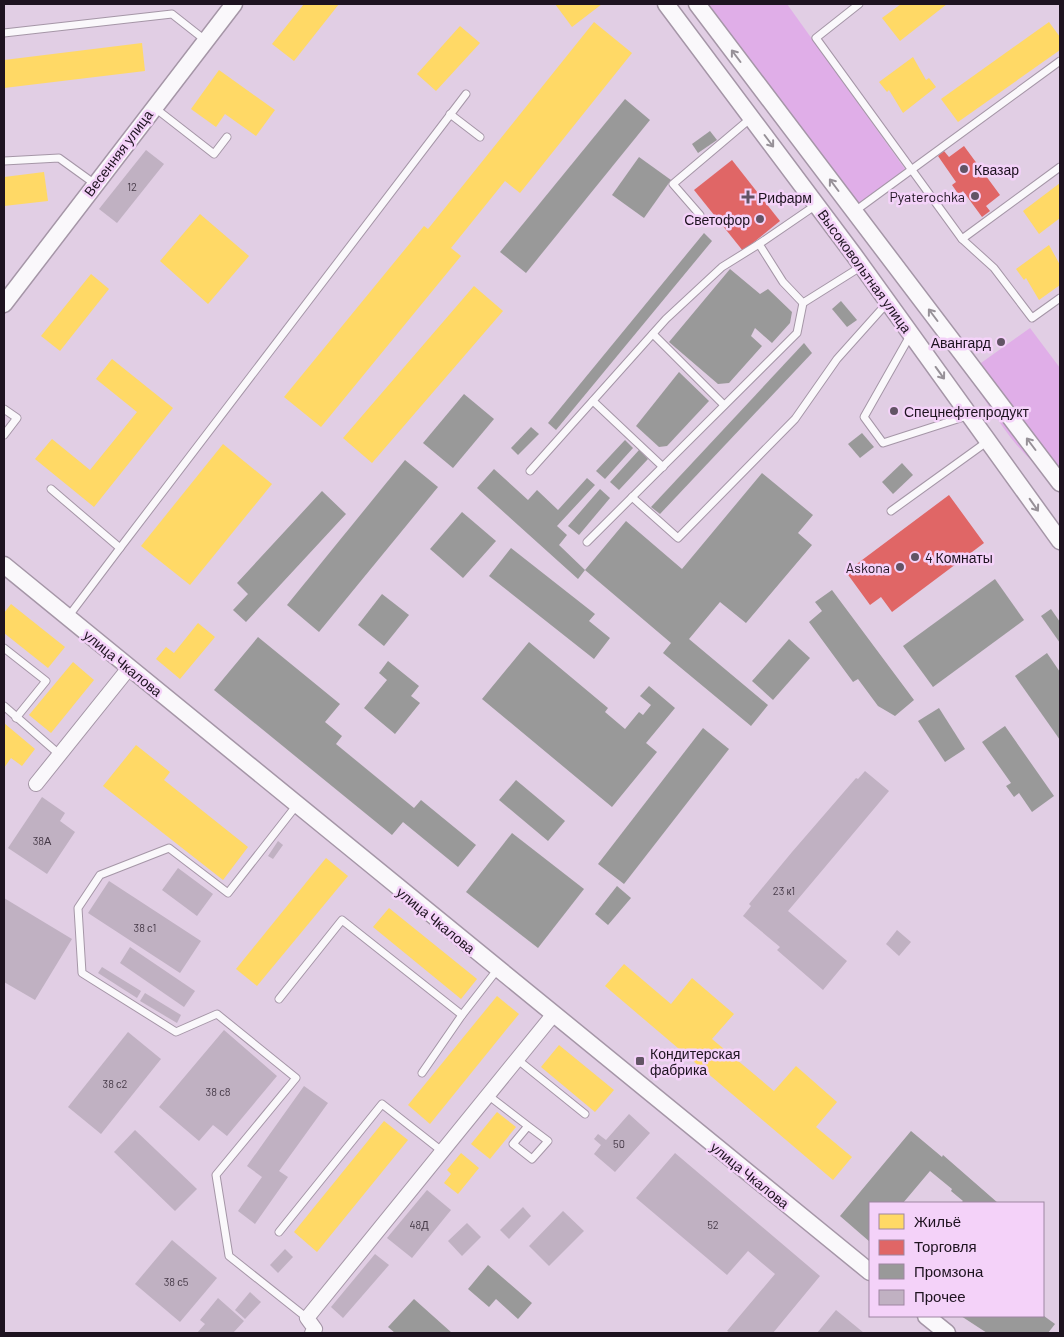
<svg xmlns="http://www.w3.org/2000/svg" width="1064" height="1337" font-family="Barlow,sans-serif">
  <style>
    .green { fill: #e0aee8 }
    .homes { fill: #ffd966 }
    .shops { fill: #e06666 }
    .industry { fill: #999 }
    .building { fill: #c0b1c2 }
    .lines { fill: none; stroke-linecap: round; stroke-linejoin: round }
    .service-casing { stroke: #a596a7; stroke-width: 9 }
    .minor-casing { stroke: #a596a7; stroke-width: 16 }
    .tertiary-casing { stroke: #a596a7; stroke-width: 19 }
    .service { stroke: #faf8fb; stroke-width: 7 }
    .minor { stroke: #faf8fb; stroke-width: 14 }
    .tertiary { stroke: #faf8fb; stroke-width: 16 }
    .oneway { stroke: #979198 }
    .poi-dot { fill: #625465; stroke: #f4d2f9; stroke-width: 2 }
    .labels { text-anchor: middle; dominant-baseline: central; stroke-width: 5; stroke-linejoin: round; paint-order: stroke }
    .number-label { font-size: 11px; fill: #463a48 }
    .street-label { font-size: 14px; fill: #1e1320; stroke: #f4d2f9 }
    .poi-label { font-size: 14px; fill: #1e1320; stroke: #f4d2f9; text-anchor: start }
  </style>
  <rect width="100%" height="100%" fill="#e1cee4"/>
  <!-- green -->
  <g class="green">
    <polygon points="703,4 787,4 905,169 859,204 766,88"/>
    <path d="M1030,328L1060,368V480C1018,461 993,410 967,373Z"/>
  </g>
  <!-- homes -->
  <g class="homes">
    <polygon points="304,4 339,4 294,61 272,44"/>
    <polygon points="555,4 602,4 572,27"/>
    <polygon points="901,4 947,4 900,41 882,18"/>
    <polygon points="594,22 632,53 520,193 505,181 451,248 461,256 321,427 284,397 424,226 428,229"/>
    <polygon points="1049,22 1060,37 1060,50 958,122 941,99"/>
    <polygon points="460,26 480,43 436,91 417,74"/>
    <polygon points="142,43 145,71 4,88 4,60"/>
    <polygon points="913,57 926,80 929,78 936,87 903,113 889,90 887,92 879,82"/>
    <polygon points="219,70 275,110 256,136 225,114 216,127 191,109"/>
    <polygon points="44,172 48,201 4,206 4,177"/>
    <polygon points="1060,183 1060,218 1039,234 1023,211"/>
    <polygon points="200,214 249,256 208,304 160,261"/>
    <polygon points="1049,245 1060,265 1060,285 1039,300 1026,278 1024,280 1016,269"/>
    <polygon points="91,274 109,289 60,351 41,336"/>
    <polygon points="474,286 503,311 372,463 343,438"/>
    <polygon points="112,359 173,408 94,507 35,459 52,439 90,470 137,412 96,379"/>
    <polygon points="223,444 272,484 190,585 141,546"/>
    <polygon points="11,604 65,647 48,668 4,633 4,613"/>
    <polygon points="198,623 215,637 180,679 156,659 166,647 174,653"/>
    <polygon points="73,662 94,680 51,733 29,715"/>
    <polygon points="4,723 35,749 22,766 11,758 4,768"/>
    <polygon points="136,745 170,772 164,780 248,847 223,880 103,786"/>
    <polygon points="326,858 348,876 257,986 236,969"/>
    <polygon points="389,908 477,979 461,999 373,927"/>
    <polygon points="624,964 671,1004 692,978 734,1014 712,1039 774,1091 796,1066 837,1102 816,1127 852,1157 833,1180 605,986"/>
    <polygon points="497,996 519,1014 430,1124 408,1105"/>
    <polygon points="559,1045 614,1090 595,1112 541,1067"/>
    <polygon points="497,1112 516,1127 490,1159 471,1144"/>
    <polygon points="384,1121 408,1140 317,1252 294,1232"/>
    <polygon points="461,1153 479,1168 458,1194 444,1183 451,1174 447,1170"/>
  </g>
  <!-- shops -->
  <g class="shops">
    <polygon points="964,146 1000,195 986,206 990,211 982,217 963,191 959,195 952,185 956,182 938,156 944,151 949,157"/>
    <polygon points="732,160 780,221 743,251 694,190"/>
    <polygon points="949,495 984,543 892,612 881,597 870,605 846,572"/>
  </g>
  <!-- industry -->
  <g class="industry">
    <polygon points="625,99 650,120 526,273 500,252"/>
    <polygon points="710,131 717,140 698,153 692,144"/>
    <polygon points="639,157 671,180 644,218 612,195"/>
    <polygon points="704,233 712,241 556,430 548,423"/>
    <polygon points="730,269 760,294 768,289 792,312 790,323 772,343 755,328 751,336 762,346 729,383 718,384 669,342"/>
    <polygon points="841,301 857,320 847,327 832,309"/>
    <polygon points="804,343 812,353 660,514 651,507"/>
    <polygon points="679,372 709,401 667,446 659,447 636,426"/>
    <polygon points="464,394 494,419 453,468 423,443"/>
    <polygon points="531,427 539,434 518,455 511,448"/>
    <polygon points="862,433 874,447 860,458 848,444"/>
    <polygon points="625,440 633,448 605,479 596,471"/>
    <polygon points="639,450 648,459 619,490 610,482"/>
    <polygon points="405,460 438,487 319,632 287,605"/>
    <polygon points="902,463 913,475 893,494 882,482"/>
    <polygon points="494,469 528,500 537,490 558,510 587,478 595,485 557,526 567,535 559,545 585,570 578,579 477,488"/>
    <polygon points="762,473 813,515 798,533 812,545 746,623 720,602 689,639 768,705 751,726 663,653 671,643 585,570 626,521 682,569"/>
    <polygon points="600,489 610,498 579,535 568,526"/>
    <polygon points="322,491 346,514 246,622 233,610 248,594 237,583"/>
    <polygon points="462,512 496,541 463,578 430,549"/>
    <polygon points="511,548 595,614 589,621 610,638 594,659 489,576"/>
    <polygon points="995,579 1024,620 933,687 903,646"/>
    <polygon points="832,590 914,700 895,716 878,706 858,679 853,682 809,622 822,611 815,602"/>
    <polygon points="382,594 409,615 384,646 358,625"/>
    <polygon points="1051,609 1060,622 1060,643 1041,616"/>
    <polygon points="258,637 340,704 325,722 342,736 336,744 414,808 421,800 476,845 458,867 403,822 392,835 214,690"/>
    <polygon points="789,639 810,658 773,700 752,681"/>
    <polygon points="529,642 608,708 605,712 625,729 639,712 643,715 651,705 640,696 649,686 675,708 646,743 657,752 612,807 482,699"/>
    <polygon points="1047,653 1060,672 1060,740 1015,676"/>
    <polygon points="388,661 419,686 411,696 420,703 395,734 364,708 387,680 379,673"/>
    <polygon points="939,708 965,749 945,762 918,721"/>
    <polygon points="1005,726 1054,796 1032,812 1019,793 1014,797 1006,786 1011,783 982,742"/>
    <polygon points="703,728 729,749 624,884 598,864"/>
    <polygon points="516,780 565,821 548,841 499,800"/>
    <polygon points="512,833 584,889 538,948 466,892"/>
    <polygon points="617,886 631,898 608,925 595,914"/>
    <polygon points="911,1131 942,1157 943,1155 998,1203 961,1203 963,1201 951,1191 952,1189 930,1171 903,1203 870,1203 870,1242 840,1216"/>
    <polygon points="488,1265 532,1303 518,1319 496,1299 489,1307 468,1289"/>
    <polygon points="414,1299 452,1333 395,1333 388,1327"/>
    <polygon points="961,1316 1044,1316 1055,1324 1048,1333 987,1333"/>
  </g>
  <!-- building -->
  <g class="building">
    <polygon points="146,150 164,164 117,223 99,209"/>
    <polygon points="865,771 889,791 788,911 847,961 823,990 777,950 780,947 743,916 751,906 749,904 792,852 856,778 858,779"/>
    <polygon points="42,797 65,813 60,821 75,832 47,874 8,848"/>
    <polygon points="278,841 283,845 273,859 268,856"/>
    <polygon points="178,868 213,894 197,916 162,890"/>
    <polygon points="109,881 201,941 180,973 88,913"/>
    <polygon points="4,898 72,939 35,1000 4,982"/>
    <polygon points="897,930 911,942 899,956 886,944"/>
    <polygon points="130,947 195,991 184,1007 120,963"/>
    <polygon points="102,967 141,991 137,998 98,973"/>
    <polygon points="145,993 181,1015 177,1023 140,1001"/>
    <polygon points="224,1030 277,1076 227,1136 213,1125 199,1141 159,1107"/>
    <polygon points="128,1032 161,1059 101,1134 68,1107"/>
    <polygon points="304,1086 328,1103 279,1171 288,1177 255,1224 238,1211 262,1177 247,1166"/>
    <polygon points="629,1114 650,1133 615,1172 594,1154 601,1145 594,1139 598,1134 606,1140"/>
    <polygon points="135,1130 197,1189 175,1211 114,1152"/>
    <polygon points="675,1153 820,1276 773,1333 730,1333 727,1331 775,1274 748,1251 727,1275 636,1198"/>
    <polygon points="427,1190 451,1210 412,1258 387,1238"/>
    <polygon points="523,1207 531,1216 509,1239 500,1230"/>
    <polygon points="563,1211 584,1231 549,1266 529,1246"/>
    <polygon points="467,1223 481,1237 462,1256 448,1241"/>
    <polygon points="172,1240 217,1278 180,1322 135,1284"/>
    <polygon points="285,1249 293,1257 278,1273 270,1265"/>
    <polygon points="375,1254 389,1265 343,1318 331,1307"/>
    <polygon points="250,1292 261,1302 245,1319 235,1310"/>
    <polygon points="218,1298 244,1321 233,1333 197,1333 205,1324 200,1320"/>
    <polygon points="836,1310 864,1333 817,1333"/>
  </g>
  <g class="lines">
    <!-- service casing -->
    <g class="service-casing">
      <g id="service">
        <polyline points="859,4 816,38 962,239 994,268 1032,318 1060,298"/>
        <polyline points="4,33 172,14 205,40"/>
        <polyline points="155,108 214,154 227,137"/>
        <polyline points="450,114 480,137"/>
        <polyline points="4,161 59,158 95,184"/>
        <polyline points="816,205 759,244 783,282 803,303 862,266"/>
        <polyline points="855,211 1060,61"/>
        <polyline points="700,215 673,184 751,118"/>
        <polyline points="962,239 1060,167"/>
        <polyline points="653,334 724,405"/>
        <polyline points="911,334 864,417 883,443 970,415"/>
        <polyline points="593,401 663,467"/>
        <polyline points="4,409 17,418 4,435"/>
        <polyline points="530,471 666,319 722,267 759,244"/>
        <polyline points="51,489 120,548 68,617"/>
        <polyline points="632,497 678,538 795,419 837,359 888,302"/>
        <polyline points="891,511 988,441"/>
        <polyline points="587,542 797,333 803,303"/>
        <polyline points="120,548 466,94"/>
        <polyline points="4,648 46,681 16,718"/>
        <polyline points="4,706 60,755"/>
        <polyline points="296,806 228,893 169,848 100,875 78,908 82,973 176,1032 217,1014 296,1078 216,1175 229,1256 307,1318"/>
        <polyline points="279,999 342,920 462,1015"/>
        <polyline points="518,1060 585,1114"/>
        <polyline points="422,1073 462,1015 497,970"/>
        <polyline points="489,1096 528,1126 513,1144 532,1159 548,1141 528,1126"/>
        <polyline points="279,1232 382,1104 443,1152"/>
      </g>
    </g>
    <!-- minor casing -->
    <g class="minor-casing">
      <g id="minor">
        <polyline points="36,784 129,668"/>
        <polyline points="312,1333 315,1329 307,1318 553,1015"/>
      </g>
    </g>
    <!-- tertiary casing -->
    <g class="tertiary-casing">
      <g id="tertiary">
        <polyline points="666,4 854,255 1060,541"/>
        <polyline points="697,4 1060,483"/>
        <polyline points="4,304 234,4"/>
        <polyline points="4,565 870,1272"/>
        <polyline points="926,1316 947,1333"/>
      </g>
    </g>
    <!-- service -->
    <use href="#service" class="service"/>
    <!-- minor -->
    <use href="#minor" class="minor"/>
    <!-- tertiary -->
    <use href="#tertiary" class="tertiary"/>
  </g>
  <!-- one-way arrows -->
  <defs><path id="oneway-shaft" d="M-6 0H5M1.5-3L5.5 0L1.5 3" fill="none" stroke-width="1.6" stroke-linecap="round" stroke-linejoin="round" transform="scale(1.25)"/></defs>
  <g class="oneway">
    <use href="#oneway-shaft" transform="translate(736 56) rotate(-127)"/>
    <use href="#oneway-shaft" transform="translate(769 141) rotate(53)"/>
    <use href="#oneway-shaft" transform="translate(834 185) rotate(-127)"/>
    <use href="#oneway-shaft" transform="translate(933 315) rotate(-127)"/>
    <use href="#oneway-shaft" transform="translate(940 373) rotate(54)"/>
    <use href="#oneway-shaft" transform="translate(1031 444) rotate(-127)"/>
    <use href="#oneway-shaft" transform="translate(1034 505) rotate(55)"/>
  </g>
  <!-- markers -->
  <g class="poi-dot">
    <circle cx="964" cy="169" r="5"/>
    <circle cx="975" cy="196" r="5"/>
    <path d="M745.5 189.5h5v5h5v5h-5v5h-5v-5h-5v-5h5z"/>
    <circle cx="760" cy="219" r="5"/>
    <circle cx="1001" cy="342" r="5"/>
    <circle cx="894" cy="411" r="5"/>
    <circle cx="915" cy="557" r="5"/>
    <circle cx="900" cy="567" r="5"/>
    <rect x="635" y="1056" width="10" height="10" rx="2.5"/>
  </g>
  <g class="labels">
    <!-- number labels -->
    <g class="number-label">
      <text x="132" y="186">12</text>
      <text x="42" y="840">38А</text>
      <text x="784" y="890">23 к1</text>
      <text x="145" y="927">38 с1</text>
      <text x="115" y="1083">38 с2</text>
      <text x="218" y="1091">38 с8</text>
      <text x="619" y="1143">50</text>
      <text x="419" y="1224">48Д</text>
      <text x="713" y="1224">52</text>
      <text x="176" y="1281">38 с5</text>
    </g>
    <!-- street labels -->
    <g class="street-label">
      <text transform="translate(118 153) rotate(-53)">Весенняя улица</text>
      <text transform="translate(865 271) rotate(54)">Высоковольтная улица</text>
      <text transform="translate(123 663) rotate(39)">улица Чкалова</text>
      <text transform="translate(436 920) rotate(39)">улица Чкалова</text>
      <text transform="translate(750 1175) rotate(39)">улица Чкалова</text>
    </g>
    <!-- poi labels -->
    <g class="poi-label">
      <text x="974" y="169">Квазар</text>
      <text x="965" y="196" text-anchor="end">Pyaterochka</text>
      <text x="758" y="197">Рифарм</text>
      <text x="750" y="219" text-anchor="end">Светофор</text>
      <text x="991" y="342" text-anchor="end">Авангард</text>
      <text x="904" y="411">Спецнефтепродукт</text>
      <text x="925" y="557">4 Комнаты</text>
      <text x="890" y="567" text-anchor="end">Askona</text>
      <text x="650" y="1053">Кондитерская<tspan x="650" dy="16">фабрика</tspan></text>
    </g>
  </g>
  <!-- border -->
  <rect width="1064" height="1337" fill="none" stroke="#1e1320" stroke-width="10"/>
  <!-- legend -->
  <rect x="869" y="1202" width="175" height="115" fill="#f4d2f9" stroke="#9e86a2"/>
  <rect x="879" y="1214" width="25" height="15" fill="#ffd966" stroke="#9e86a2"/>
  <text x="914" y="1227" font-size="15" fill="#1e1320">Жильё</text>
  <rect x="879" y="1240" width="25" height="15" fill="#e06666" stroke="#9e86a2"/>
  <text x="914" y="1252" font-size="15" fill="#1e1320">Торговля</text>
  <rect x="879" y="1264" width="25" height="15" fill="#999999" stroke="#9e86a2"/>
  <text x="914" y="1277" font-size="15" fill="#1e1320">Промзона</text>
  <rect x="879" y="1290" width="25" height="15" fill="#c0b1c2" stroke="#9e86a2"/>
  <text x="914" y="1302" font-size="15" fill="#1e1320">Прочее</text>
</svg>
